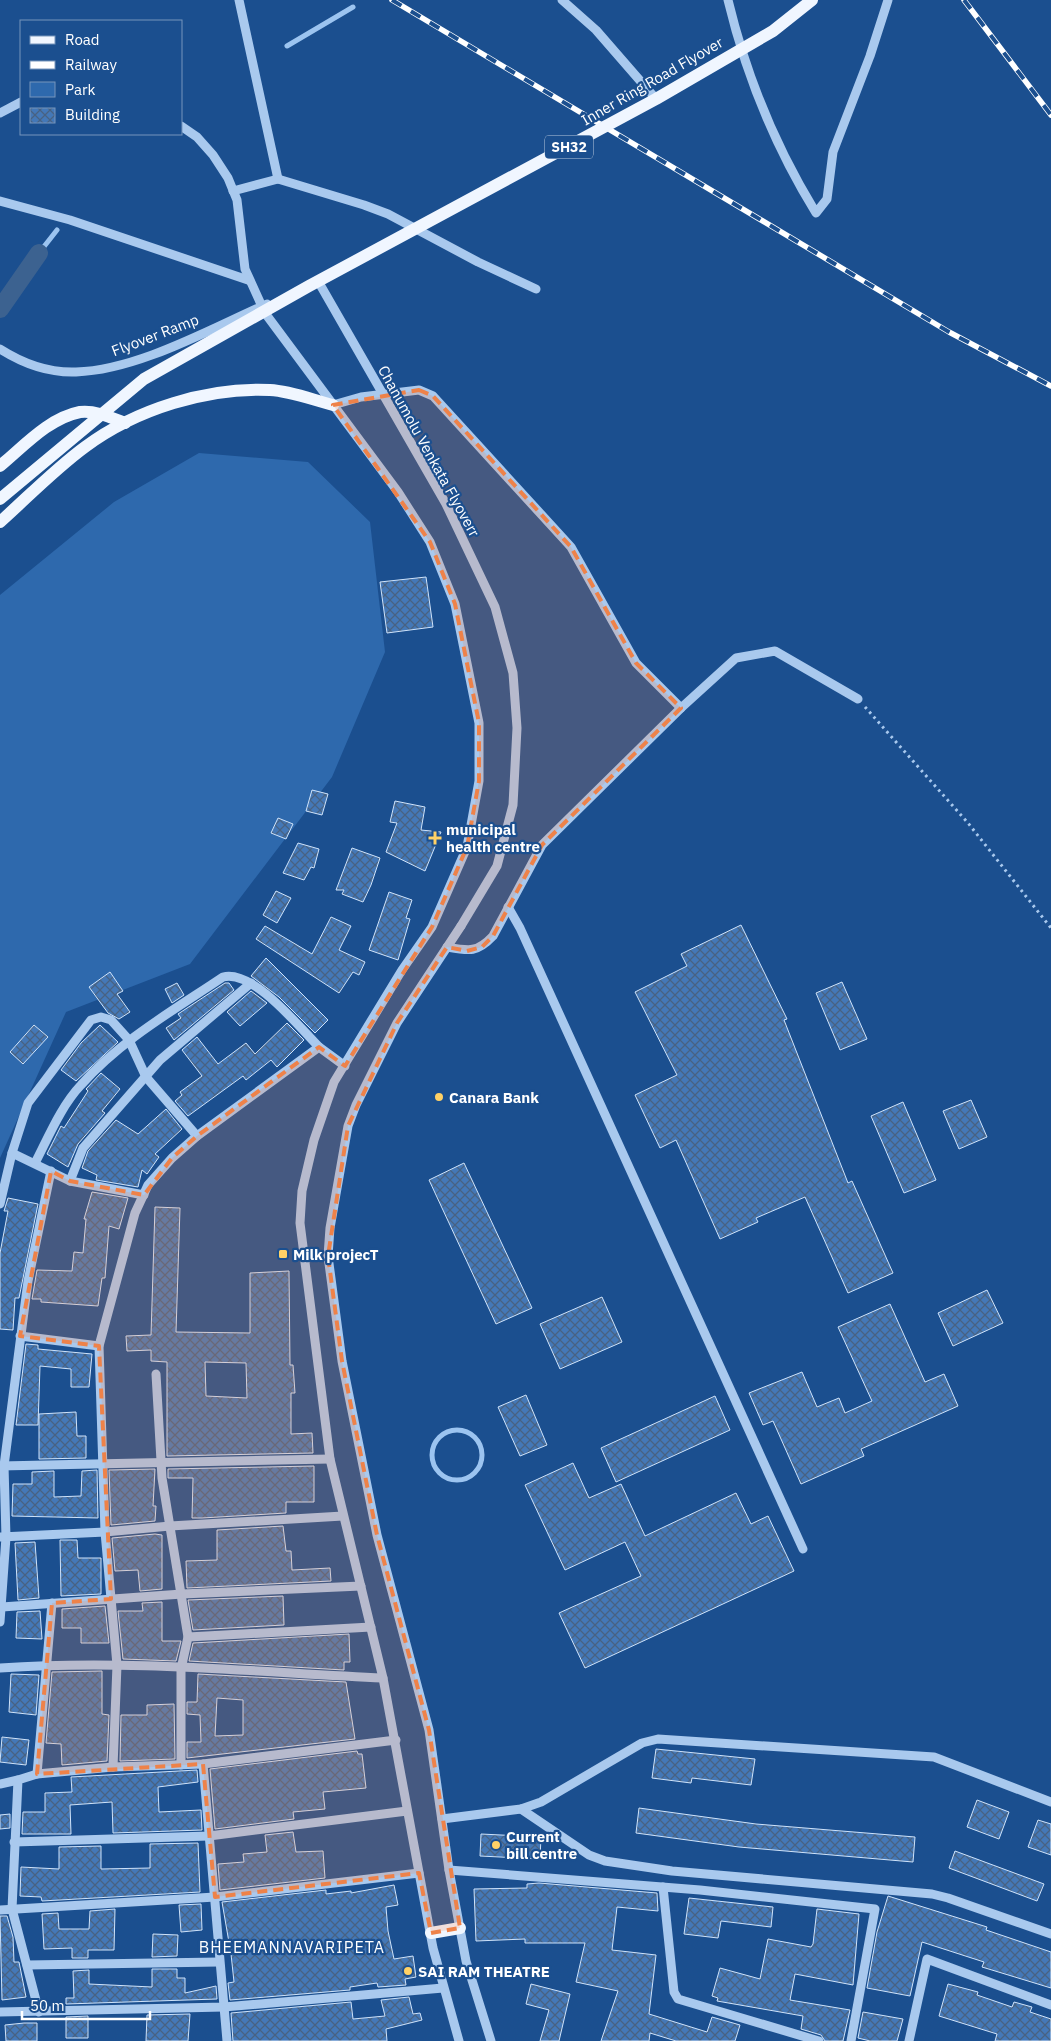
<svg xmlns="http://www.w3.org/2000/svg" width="1051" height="2041" font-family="'IBM Plex Sans',sans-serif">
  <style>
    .green { fill: #2e69ad }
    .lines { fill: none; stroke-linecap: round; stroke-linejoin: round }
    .stream { stroke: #9cc4f0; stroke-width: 5 }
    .canal { stroke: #3c6290; stroke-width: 18 }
    .building { fill: url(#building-cross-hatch); stroke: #cfe3fa; fill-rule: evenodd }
    .path { stroke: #a9c9ee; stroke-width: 3; stroke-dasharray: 2.5 4; stroke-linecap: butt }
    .minor { stroke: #a9c9ee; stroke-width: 9 }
    .major { stroke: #f0f6ff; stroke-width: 12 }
    .rail-casing { stroke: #fff; stroke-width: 5.5 }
    .rail { stroke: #1b4f8f; stroke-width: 4; stroke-dasharray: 11; stroke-linecap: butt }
    .minor-bridge { stroke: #a9c9ee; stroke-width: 9 }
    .major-bridge { stroke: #f0f6ff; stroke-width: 12 }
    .marked { fill: #ee8249; fill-opacity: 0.2; stroke: #ee8249; stroke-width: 4; stroke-dasharray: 10 6; stroke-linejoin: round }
    .poi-dot { fill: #ffd166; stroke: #1b4f8f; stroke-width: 2 }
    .labels { text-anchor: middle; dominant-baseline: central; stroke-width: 4.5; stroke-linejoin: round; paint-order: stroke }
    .shield { fill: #1b4f8f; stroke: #bbcadd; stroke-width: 1 }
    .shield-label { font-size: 14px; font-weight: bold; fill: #fff }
    .street-label { font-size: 15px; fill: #fff; stroke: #1b4f8f }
    .poi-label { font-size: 15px; font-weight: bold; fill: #fff; stroke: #1b4f8f; text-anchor: start }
    .neighbourhood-label { font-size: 16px; letter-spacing: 1px; fill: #fff; stroke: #1b4f8f }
  </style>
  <defs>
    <pattern id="building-cross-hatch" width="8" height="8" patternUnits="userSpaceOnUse" patternTransform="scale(1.25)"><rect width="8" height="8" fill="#4478b7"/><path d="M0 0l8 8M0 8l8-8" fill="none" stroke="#486282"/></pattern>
  </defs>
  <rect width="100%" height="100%" fill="#1b4f8f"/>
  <!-- green -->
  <polygon class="green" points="199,453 308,462 370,522 385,652 332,777 190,964 66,1012 0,1158 0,595 114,502"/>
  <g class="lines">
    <!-- stream -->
    <g class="stream">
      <polyline points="287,46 353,7"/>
      <polyline points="39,253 57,230"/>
      <circle cx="457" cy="1455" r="25"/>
    </g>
    <!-- canal -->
    <polyline class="canal" points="0,309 39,253"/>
  </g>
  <!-- building -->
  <g class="building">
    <polygon points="426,577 433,627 387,633 380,582"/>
    <polygon points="312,790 328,794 322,815 306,811"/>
    <polygon points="395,801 425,807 421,830 441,832 425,871 386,852 397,823 390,822"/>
    <polygon points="278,818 293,824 286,839 271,833"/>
    <polygon points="298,843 319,849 314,868 311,867 304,880 283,873"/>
    <polygon points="352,848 380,858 371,885 363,902 342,894 344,890 336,890"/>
    <polygon points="276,891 291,898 277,923 263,915"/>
    <polygon points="389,892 412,900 406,918 410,919 398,960 369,950"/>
    <polygon points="331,917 351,926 339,950 365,962 359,975 353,972 339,993 256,939 265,926 312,954"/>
    <polygon points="741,925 787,1019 784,1020 848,1183 852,1181 893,1273 848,1293 805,1197 756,1218 758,1222 720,1239 676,1140 660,1148 635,1095 677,1075 635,992 687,966 681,954"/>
    <polygon points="266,958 328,1020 315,1033 279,997 251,976"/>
    <polygon points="110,972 123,991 117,994 130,1012 119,1019 108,1013 89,987"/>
    <polygon points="842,982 867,1039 840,1050 816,993"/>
    <polygon points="177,983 184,995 172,1003 165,989"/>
    <polygon points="225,983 229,983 234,990 174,1040 166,1028 181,1018 178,1014"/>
    <polygon points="251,991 267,1003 240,1026 227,1012"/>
    <polygon points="287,1023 304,1040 277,1067 271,1060 246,1080 243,1076 188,1116 175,1101 182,1095 180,1092 202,1076 182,1050 197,1037 218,1064 246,1043 255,1054"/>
    <polygon points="34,1025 48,1037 23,1064 10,1052"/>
    <polygon points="100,1025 118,1042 76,1081 61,1070 81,1043"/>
    <polygon points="101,1073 120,1089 102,1111 105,1113 78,1144 68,1167 47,1154 61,1126 64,1128 88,1091 86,1089"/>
    <polygon points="971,1100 987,1137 959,1149 943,1111"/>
    <polygon points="903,1102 936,1180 904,1193 871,1116"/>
    <polygon points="166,1109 182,1129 155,1154 159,1157 147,1174 142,1170 138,1187 96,1180 97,1175 82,1168 88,1151 116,1120 138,1134"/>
    <polygon points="464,1163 532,1308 496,1324 429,1180"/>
    <polygon points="92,1192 128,1198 119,1229 109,1226 105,1278 102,1278 98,1306 41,1302 41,1299 32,1299 37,1270 72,1271 74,1252 83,1253 86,1219 84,1219"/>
    <polygon points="8,1198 38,1204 19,1298 15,1298 13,1330 0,1329 0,1253 8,1211 4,1211"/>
    <path d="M155,1207L180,1208L176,1332L250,1333V1273L289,1271L290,1365H293L295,1393H291V1434L312,1433L313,1453L167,1456V1362L151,1361V1350L127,1351L126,1336L151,1335ZM205,1362L246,1363L247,1398L206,1396Z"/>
    <polygon points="987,1290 1003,1323 953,1346 938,1313"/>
    <polygon points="602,1297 622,1342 560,1369 540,1324"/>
    <polygon points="890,1304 925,1382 944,1374 958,1406 861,1449 864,1456 801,1484 773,1421 763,1425 749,1393 802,1372 817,1407 839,1398 845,1413 872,1401 838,1327"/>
    <polygon points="26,1344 38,1345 38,1349 92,1354 89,1387 71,1387 71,1369 40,1366 38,1425 16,1425"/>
    <polygon points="526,1395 547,1445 520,1456 498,1407"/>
    <polygon points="715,1396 730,1430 616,1482 601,1448"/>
    <polygon points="76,1412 77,1436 86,1436 86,1458 39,1459 39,1414"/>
    <polygon points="573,1463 589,1498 621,1484 645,1536 736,1493 751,1524 768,1516 794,1571 585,1668 559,1613 641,1576 625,1542 565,1570 525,1485"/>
    <polygon points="314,1466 314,1502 286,1502 286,1513 202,1518 192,1518 193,1478 168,1478 168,1469"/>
    <polygon points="155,1469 153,1506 156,1506 155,1521 111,1525 109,1470"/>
    <polygon points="97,1470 98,1518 12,1516 13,1484 32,1484 32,1472 54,1471 54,1497 81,1496 82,1471"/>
    <polygon points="283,1526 286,1551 291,1551 292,1570 330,1568 331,1581 187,1588 186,1561 217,1560 217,1530"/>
    <polygon points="155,1534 162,1535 162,1589 140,1591 138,1570 115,1571 112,1538"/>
    <polygon points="60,1540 77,1540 78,1558 101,1558 101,1594 61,1596"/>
    <polygon points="35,1542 39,1598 18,1600 15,1543"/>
    <polygon points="283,1596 284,1625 193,1630 188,1600"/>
    <polygon points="162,1602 162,1641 181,1641 176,1661 123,1659 118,1611 143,1611 142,1603"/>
    <polygon points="105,1606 109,1643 81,1643 81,1628 62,1628 62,1609"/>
    <polygon points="40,1611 42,1639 16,1638 17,1612"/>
    <polygon points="349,1634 350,1662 344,1662 344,1670 189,1661 193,1643"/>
    <polygon points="102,1671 102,1714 109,1715 107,1761 62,1765 61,1744 46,1743 52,1672"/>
    <polygon points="11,1674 39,1675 36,1715 9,1712"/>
    <path d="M198,1674L346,1682L355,1739L187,1758V1742H201L200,1715L187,1714V1702H197ZM217,1698L243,1700V1735L215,1736Z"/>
    <polygon points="174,1704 175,1759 120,1761 121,1715 147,1715 147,1705"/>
    <polygon points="2,1737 29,1740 26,1765 0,1762"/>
    <polygon points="656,1749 755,1759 751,1785 692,1778 691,1783 652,1778"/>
    <polygon points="357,1751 358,1754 362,1754 366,1788 323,1792 325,1809 293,1812 294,1819 215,1829 210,1769"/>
    <polygon points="197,1770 198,1782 158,1787 159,1812 201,1810 202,1830 113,1833 112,1802 70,1805 71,1834 22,1834 23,1812 45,1812 45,1793 72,1792 71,1777"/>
    <polygon points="977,1800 1009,1812 999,1839 967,1827"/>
    <polygon points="639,1808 756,1824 915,1837 913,1862 739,1847 636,1833"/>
    <polygon points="10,1814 10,1828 0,1829 0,1815"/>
    <polygon points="1038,1820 1051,1824 1051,1855 1028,1847"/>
    <polygon points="293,1832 296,1852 323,1851 325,1878 220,1890 218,1864 244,1862 243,1854 267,1852 265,1835"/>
    <polygon points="481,1834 541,1837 540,1859 480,1856"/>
    <polygon points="198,1843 200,1892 42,1901 41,1897 20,1896 21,1867 59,1869 59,1847 101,1846 101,1869 150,1868 150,1844"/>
    <polygon points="955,1851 1044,1884 1037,1901 949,1868"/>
    <polygon points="539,1883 657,1893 658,1911 617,1907 612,1950 656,1955 649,2014 707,2032 712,2017 740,2025 735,2041 676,2041 650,2033 649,2041 601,2041 618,1991 576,1982 585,1943 525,1943 525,1939 476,1941 474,1889 527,1888 527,1884"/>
    <polygon points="394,1885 398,1905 386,1907 388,1931 394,1959 413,1956 416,1977 405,1979 406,1985 378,1987 377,1983 350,1987 350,1990 230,2000 228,1983 234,1982 231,1954 222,1902 326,1890 326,1894 351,1891 351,1893"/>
    <polygon points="888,1896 987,1927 986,1930 1051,1952 1051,1988 982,1967 984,1962 922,1942 910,1996 867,1988 877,1932"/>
    <polygon points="689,1898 773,1907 771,1927 721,1921 718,1938 684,1934"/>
    <polygon points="201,1904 202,1930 181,1932 179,1905"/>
    <polygon points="115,1909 114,1950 88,1950 88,1958 72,1958 72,1948 44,1949 42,1914 58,1913 59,1929 89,1929 90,1911"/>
    <polygon points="817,1909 859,1914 853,1985 795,1974 790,2000 850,2010 843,2041 825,2041 821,2035 801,2029 803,2016 717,2001 718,1998 712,1996 720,1968 760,1979 768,1939 811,1947 813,1944"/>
    <polygon points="0,1916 7,1916 13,1937 14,1962 19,1962 26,1997 2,2000"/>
    <polygon points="153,1934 178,1935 177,1956 152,1957"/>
    <polygon points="152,1969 177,1969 177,1978 185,1978 185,1993 216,1986 217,1999 66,2004 66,1998 74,1998 73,1971 89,1970 89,1984 152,1987"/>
    <polygon points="531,1984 570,1994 559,2041 540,2041 549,2010 526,2004"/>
    <polygon points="948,1984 978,1992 977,1995 1012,2007 1014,2002 1032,2007 1030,2012 1051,2019 1051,2041 995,2041 997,2034 939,2016"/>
    <polygon points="409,1997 413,2014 420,2013 422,2020 386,2029 387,2041 233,2041 231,2013 351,2002 353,2019 385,2016 381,2000"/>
    <polygon points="863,2012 903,2019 897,2041 870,2041 858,2038"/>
    <polygon points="190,2014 188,2041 146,2041 147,2015"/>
    <polygon points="88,2016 88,2038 66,2038 66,2017"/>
    <polygon points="24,2023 37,2023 37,2041 6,2041 5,2025"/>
  </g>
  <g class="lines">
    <!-- path -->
    <polyline class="path" points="865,707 968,823 1051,928"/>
    <!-- minor -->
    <g class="minor">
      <polyline points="239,0 278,179"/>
      <polyline points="562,0 596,30 656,99"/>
      <path d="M728,0C746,75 776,148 816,213L827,199L833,152L870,56L888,0"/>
      <polyline points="0,113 21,102"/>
      <polyline points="181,126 197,137 213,155 228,178 237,200 245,269 265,313 398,492 430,542 455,604 479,723 479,781 467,847 432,927 402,970 334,1082 314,1140 302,1191 300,1223 330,1459 383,1678 433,1948 459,2041"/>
      <polyline points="233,191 278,179 364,205 388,214 478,262 536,289"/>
      <polyline points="0,201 70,220 248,280"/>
      <polyline points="333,405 361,397 419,390 433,396 571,547 636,663 681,708"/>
      <polyline points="508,907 520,928 803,1549"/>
      <polyline points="461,926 397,1023 356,1105 348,1126 330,1228 328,1256 342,1361 377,1535 429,1730 449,1870 466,1961 491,2041"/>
      <path d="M447,947C469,951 477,953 493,936L542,845L681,708L736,658L775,651L858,699"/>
      <polyline points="12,1153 70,1181 144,1195"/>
      <path d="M35,1163C48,1138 61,1106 81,1085C121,1040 174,1010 223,977C253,969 299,1027 319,1047"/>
      <polyline points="70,1181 83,1148 160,1060 251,983"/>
      <polyline points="0,1204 12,1153 28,1103 91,1020 101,1017 111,1020 129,1040 146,1077 197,1136"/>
      <polyline points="20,1336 99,1346"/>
      <polyline points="156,1374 162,1478 188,1637 181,1669 181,1765"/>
      <polyline points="0,1466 330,1459"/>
      <polyline points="1,1537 105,1532 170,1526 343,1516"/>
      <polyline points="52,1603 37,1774 113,1767 203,1764 396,1740"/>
      <polyline points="2,1607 182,1594 361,1586"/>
      <polyline points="0,1622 6,1537 4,1466 28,1281 51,1171"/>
      <polyline points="188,1637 371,1627"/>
      <path d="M0,1668C127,1659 256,1672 383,1678"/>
      <polyline points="203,1764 227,2041"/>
      <polyline points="113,1767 117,1665 105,1532 99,1346 135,1213 148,1185 172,1158 197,1136 319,1047 345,1066"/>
      <polyline points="37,1774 18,1780 12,1909 39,2012"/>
      <polyline points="0,1784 18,1780"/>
      <polyline points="521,1809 589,1855 605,1861 672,1871 932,1894 948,1898 1051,1934"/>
      <polyline points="442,1819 521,1809 541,1802 642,1743 658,1739 934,1757 1051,1802"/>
      <polyline points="14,1842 209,1836 407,1811"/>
      <polyline points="449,1870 700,1890 875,1909 851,2041"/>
      <polyline points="663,1887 674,1992 678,1999 819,2041"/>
      <polyline points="0,1910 215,1897 419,1873"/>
      <polyline points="27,1965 219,1962"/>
      <polyline points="0,2012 224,2007 443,1988"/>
      <polyline points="909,2041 927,1959 1051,2005"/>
    </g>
    <!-- major -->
    <g class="major">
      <path d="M0,466C24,446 49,418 80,412C95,410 112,418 125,423"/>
      <path d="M0,522C28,497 55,469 85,447C136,409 208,387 270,390C291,391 313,400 333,405"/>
      <polyline points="431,1933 460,1928"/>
    </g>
    <!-- rail casing -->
    <g class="rail-casing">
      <g id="rail">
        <polyline points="392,0 949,332 1051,386"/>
        <polyline points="964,0 1051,115"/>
      </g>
    </g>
    <!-- rail -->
    <use href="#rail" class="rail"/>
    <!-- minor-bridge -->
    <g class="minor-bridge">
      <polyline points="318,281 446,504 495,607 513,673 517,728 513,805 497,866 461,926"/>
      <path d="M0,349C22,363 49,373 76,372C138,370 210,329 267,304"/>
    </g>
    <!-- major-bridge -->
    <polyline class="major-bridge" points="0,499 144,379 309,286 656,99 773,31 812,0"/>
  </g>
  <!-- marked area -->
  <path class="marked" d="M419,390L433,396L571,547L636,663L681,708L542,845L493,936L482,947L467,951L447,947L397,1023L348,1126L328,1256L342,1361L377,1535L429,1730L460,1928L431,1933L419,1873L215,1897L203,1764L37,1774L52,1603L111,1599L99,1346L20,1336L51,1171L70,1181L144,1195L172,1158L197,1136L319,1047L345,1066L432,927L467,847L479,781V723L455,604L430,542L333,405Z"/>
  <!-- markers -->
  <g class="poi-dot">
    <path d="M432.5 830.5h5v5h5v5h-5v5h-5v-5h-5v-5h5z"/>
    <circle cx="439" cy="1097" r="5"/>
    <rect x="278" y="1249" width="10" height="10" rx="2.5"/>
    <circle cx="496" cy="1845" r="5"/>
    <circle cx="408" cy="1971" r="5"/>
  </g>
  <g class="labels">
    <!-- shield labels -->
    <rect class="shield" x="545" y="135.5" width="48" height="23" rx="4"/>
    <g class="shield-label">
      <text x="569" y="147">SH32</text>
    </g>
    <!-- street labels -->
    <g class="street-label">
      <text transform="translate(652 81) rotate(-30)">Inner Ring Road Flyover</text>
      <text transform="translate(155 335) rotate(-21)">Flyover Ramp</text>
      <text transform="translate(429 451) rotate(61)">Chanumolu Venkata Flyoverr</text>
    </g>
    <!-- poi labels -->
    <g class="poi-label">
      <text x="446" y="829">municipal<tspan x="446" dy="17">health centre</tspan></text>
      <text x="449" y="1097">Canara Bank</text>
      <text x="293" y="1254">Milk projecT</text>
      <text x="506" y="1836">Current<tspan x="506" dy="17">bill centre</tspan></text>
      <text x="418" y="1971">SAI RAM THEATRE</text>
    </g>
    <!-- neighbourhood labels -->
    <g class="neighbourhood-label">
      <text x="292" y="1947">BHEEMANNAVARIPETA</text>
    </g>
  </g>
  <!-- legend -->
  <rect x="20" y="20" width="162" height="115" fill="#1b4f8f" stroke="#7695bc"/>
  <rect x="30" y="36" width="25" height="8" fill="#f0f6ff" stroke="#7695bc"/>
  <text x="65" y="45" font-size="15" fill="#ffffff">Road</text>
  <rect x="30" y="61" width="25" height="8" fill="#ffffff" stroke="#7695bc"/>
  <text x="65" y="70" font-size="15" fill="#ffffff">Railway</text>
  <rect x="30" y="82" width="25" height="15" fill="#2e69ad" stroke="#7695bc"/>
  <text x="65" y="95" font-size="15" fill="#ffffff">Park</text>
  <rect x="30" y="108" width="25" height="15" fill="url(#building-cross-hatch)" stroke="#7695bc"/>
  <text x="65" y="120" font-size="15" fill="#ffffff">Building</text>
  <!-- scale -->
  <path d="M22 2011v8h128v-8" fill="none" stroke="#ffffff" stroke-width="2.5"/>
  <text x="30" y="2011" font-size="15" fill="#ffffff" stroke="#1b4f8f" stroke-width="4" paint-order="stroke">50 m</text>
</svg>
